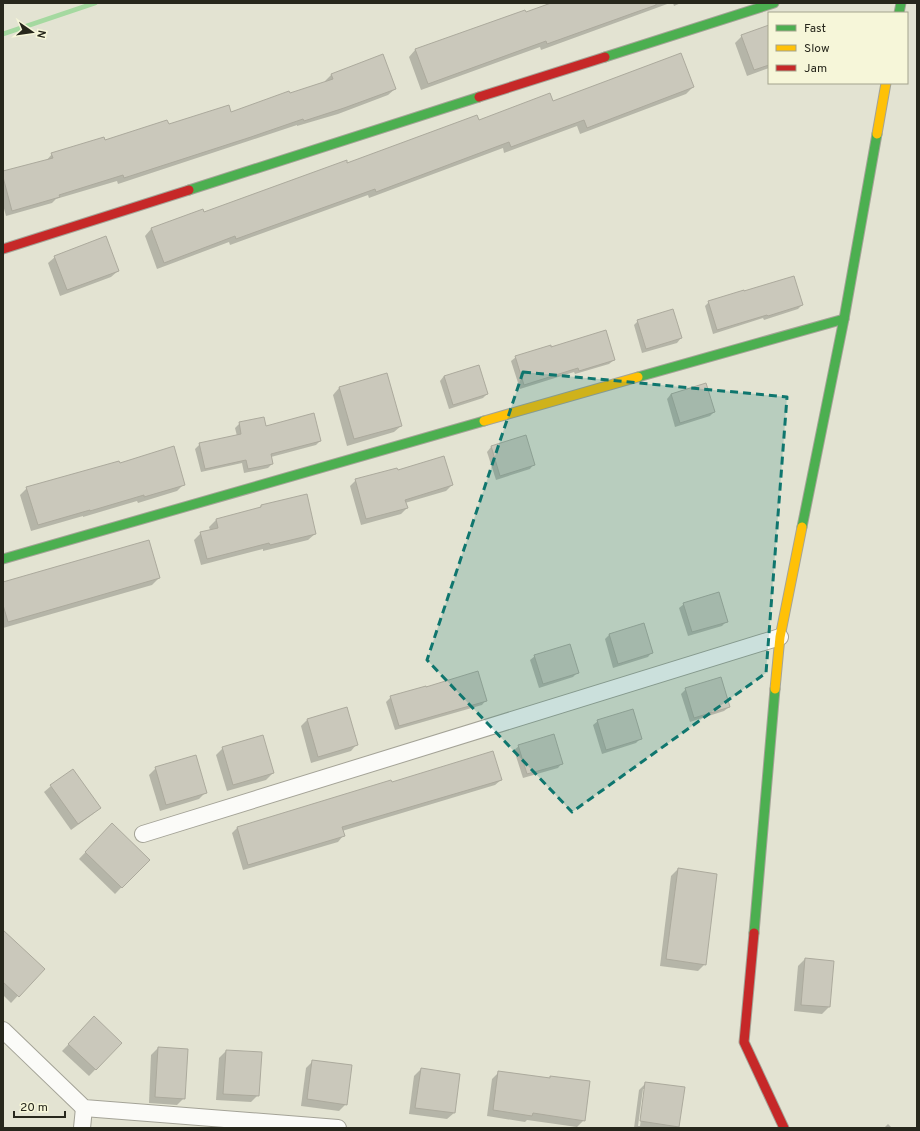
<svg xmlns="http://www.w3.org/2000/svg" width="920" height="1131" font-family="Overpass,sans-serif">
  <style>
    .shadow { fill: #0003; fill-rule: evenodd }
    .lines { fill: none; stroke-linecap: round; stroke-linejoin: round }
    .stream { stroke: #a5d9a0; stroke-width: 5 }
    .building { fill: #cac8bb; stroke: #acaa9d }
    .street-casing { stroke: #a4a397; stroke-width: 18 }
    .fast-casing { stroke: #a4a397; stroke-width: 11 }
    .slow-casing { stroke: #a4a397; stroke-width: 11 }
    .jam-casing { stroke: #a4a397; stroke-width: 11 }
    .street { stroke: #fbfbf8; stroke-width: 16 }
    .fast { stroke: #4caf50; stroke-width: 9 }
    .slow { stroke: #ffc107; stroke-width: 9 }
    .jam { stroke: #c62828; stroke-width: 9 }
    .marked { fill: #0f766e; fill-opacity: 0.2; stroke: #0f766e; stroke-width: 3; stroke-dasharray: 8 5; stroke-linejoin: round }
  </style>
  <rect width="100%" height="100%" fill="#e3e3d2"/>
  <!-- shadow -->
  <g class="shadow">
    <polygon points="555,3 670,3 541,50 540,47 421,90 409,57 415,50 524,11 525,14"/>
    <polygon points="673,3 681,3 674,6"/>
    <polygon points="769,26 769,68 747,76 735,43 742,36"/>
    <polygon points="331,75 395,89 388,95 338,114 297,126 297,125 118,184 117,181 56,199 52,203 6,216 3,205 3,172 46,161 52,154 168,126 231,113 326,83 325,81"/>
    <polygon points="693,87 686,94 580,134 577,126 504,153 503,148 369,198 368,195 230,245 229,242 157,269 145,236 151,229 203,210 204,213 347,164 553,102"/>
    <polygon points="55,257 118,271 111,277 60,296 48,263"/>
    <polygon points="709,302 802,305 798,309 764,320 763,318 713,334 705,306"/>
    <polygon points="638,321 681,338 677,343 642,353 634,325"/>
    <polygon points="551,348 614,360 609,364 575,374 574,372 520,389 511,361 516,357"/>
    <polygon points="444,376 487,394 483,398 449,409 440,381"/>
    <polygon points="705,384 714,412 710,416 675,427 667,399 671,394"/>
    <polygon points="339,388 401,426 394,432 347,446 333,395"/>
    <polygon points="240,423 265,427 320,441 316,445 271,457 272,464 268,468 244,473 242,463 201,472 195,449 200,444 237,436 235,428"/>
    <polygon points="491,447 534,464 530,469 496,480 487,452"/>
    <polygon points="119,464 184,484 177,491 138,503 137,501 83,517 83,516 31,531 20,495 27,488"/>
    <polygon points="397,471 452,485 446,491 405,503 407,508 401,514 361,525 350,486 356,480"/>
    <polygon points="261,506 315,534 308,540 263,551 263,549 201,565 194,540 201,533 210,530 209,527 216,520 258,509"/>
    <polygon points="159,578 152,585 3,628 3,583"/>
    <polygon points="684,604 727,621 722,626 688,636 679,608"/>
    <polygon points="643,625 652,652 648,657 613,668 605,639 609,635"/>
    <polygon points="535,656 577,673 573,677 539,688 530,660"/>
    <polygon points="686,689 729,707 724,711 690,722 681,694"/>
    <polygon points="391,697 486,700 482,705 395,730 386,702"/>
    <polygon points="307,720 357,744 351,751 311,763 301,726"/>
    <polygon points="598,721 641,738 636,743 602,754 593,725"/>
    <polygon points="519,746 562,763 558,768 523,778 514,750"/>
    <polygon points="223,748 273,773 266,780 227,791 216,755"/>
    <polygon points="156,768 205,793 199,799 160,811 149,775"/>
    <polygon points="501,780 495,785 342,831 343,836 338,842 243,870 232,833 237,828 390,781 391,783"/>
    <polygon points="51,786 99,807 93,814 71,830 44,792"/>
    <polygon points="112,824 148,860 115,894 79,859"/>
    <polygon points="678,869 705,964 698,971 660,966 671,876"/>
    <polygon points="3,931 43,969 11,1003 3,995"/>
    <polygon points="805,959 833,962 829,1007 822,1014 794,1011 798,966"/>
    <polygon points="94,1018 121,1043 89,1076 62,1051"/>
    <polygon points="158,1048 184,1098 177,1105 149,1103 151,1055"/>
    <polygon points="226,1051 258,1095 251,1102 216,1100 219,1058"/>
    <polygon points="313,1061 346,1104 339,1111 301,1106 306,1068"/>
    <polygon points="421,1069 454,1113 447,1119 409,1114 414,1076"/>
    <polygon points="499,1072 549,1079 551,1077 584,1120 577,1127 527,1120 525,1122 487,1116 492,1079"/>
    <path d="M646,1083L678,1126L677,1128H634L639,1090ZM643,1089H645L640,1126H638Z"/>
    <polygon points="888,1124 892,1128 884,1128"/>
  </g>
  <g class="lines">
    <!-- stream -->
    <polyline class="stream" points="3,34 95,3"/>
  </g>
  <!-- building -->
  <g class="building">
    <polygon points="551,3 656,3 656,5 547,44 546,41 428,84 415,49 525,10 526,12"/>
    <polygon points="769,25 769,65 754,70 741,35"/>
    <polygon points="681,53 694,87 587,128 584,120 511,147 509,142 376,192 375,189 236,239 235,236 164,263 151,228 203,209 204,212 347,160 347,163 477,115 479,120 550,93 553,101"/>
    <polygon points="383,54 396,89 344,108 304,121 303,119 251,137 124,178 123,175 59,195 60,197 12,211 3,177 3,171 53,158 51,153 104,137 105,140 167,120 169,124 229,105 231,112 289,91 290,93 333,79 331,74"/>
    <polygon points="106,236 119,271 67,290 54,256"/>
    <polygon points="794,276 803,305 768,316 767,315 717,330 708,301 744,290 744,291"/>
    <polygon points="673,309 682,338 646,349 637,320"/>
    <polygon points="606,330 615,360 579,371 578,368 524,385 515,356 551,345 551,347"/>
    <polygon points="479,365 488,394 453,405 444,376"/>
    <polygon points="387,373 402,426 354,439 339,387"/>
    <polygon points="706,383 715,412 680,423 671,394"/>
    <polygon points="314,413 321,441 271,454 273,464 248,469 246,460 205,469 199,443 241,434 239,422 264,417 266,426"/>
    <polygon points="526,435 535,465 500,476 491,446"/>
    <polygon points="174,446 185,485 144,497 144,495 90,511 90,510 38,525 26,487 119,461 120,463"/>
    <polygon points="444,456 453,485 405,500 408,508 366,519 355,479 397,468 398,470"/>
    <polygon points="307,494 316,534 270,545 269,543 207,559 200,532 218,528 216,519 261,507 261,505"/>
    <polygon points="149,540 160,578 8,622 3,605 3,582"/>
    <polygon points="719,592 728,622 692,632 683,603"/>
    <polygon points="644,623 653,653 618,664 609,634"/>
    <polygon points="570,644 579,673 543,684 534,655"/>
    <polygon points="478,671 487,701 399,726 390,696 426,686 426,687"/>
    <polygon points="721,677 730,707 694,718 685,688"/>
    <polygon points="347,707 358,745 318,757 307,719"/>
    <polygon points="633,709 642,739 606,750 597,720"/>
    <polygon points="554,734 563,764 527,774 518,745"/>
    <polygon points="263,735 274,773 233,785 222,747"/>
    <polygon points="493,751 502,780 342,827 345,836 248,865 237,827 391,780 392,782"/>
    <polygon points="196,755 207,793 166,805 155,767"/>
    <polygon points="73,769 101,808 78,824 50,785"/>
    <polygon points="112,823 150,860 122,888 85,852"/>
    <polygon points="678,868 717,874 706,965 666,959"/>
    <polygon points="3,930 45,969 19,997 3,982"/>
    <polygon points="805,958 834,961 830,1007 801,1005"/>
    <polygon points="94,1016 122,1043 96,1070 68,1044"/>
    <polygon points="158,1047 188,1049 185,1099 155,1097"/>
    <polygon points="226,1050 262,1052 259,1096 223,1094"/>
    <polygon points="312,1060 352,1065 347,1105 307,1099"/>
    <polygon points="421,1068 460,1074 455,1113 415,1108"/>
    <polygon points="498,1071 550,1078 550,1076 590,1081 585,1121 533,1113 532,1116 493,1110"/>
    <polygon points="645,1082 685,1087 679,1127 640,1121"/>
  </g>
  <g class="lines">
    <!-- street casing -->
    <g class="street-casing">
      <g id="street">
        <polyline points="143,834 780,637"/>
        <polyline points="3,1030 84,1108 338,1128"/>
        <polyline points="82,1128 84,1108"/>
      </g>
    </g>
    <!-- fast casing -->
    <g class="fast-casing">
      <g id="fast">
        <polyline points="899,13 901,3"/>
        <polyline points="605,57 774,3"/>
        <polyline points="189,190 479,97"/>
        <polyline points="638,377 844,319"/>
        <polyline points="802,527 844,319 877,134"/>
        <polyline points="3,559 484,421"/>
        <polyline points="754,933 775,689"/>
      </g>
    </g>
    <!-- slow casing -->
    <g class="slow-casing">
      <g id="slow">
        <polyline points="877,134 886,83"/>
        <polyline points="484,421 638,377"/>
        <polyline points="775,689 780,637 802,527"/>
      </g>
    </g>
    <!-- jam casing -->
    <g class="jam-casing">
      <g id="jam">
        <polyline points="479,97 605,57"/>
        <polyline points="3,249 189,190"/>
        <polyline points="754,933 744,1042 784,1128"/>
      </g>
    </g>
    <!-- street -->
    <use href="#street" class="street"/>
    <!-- fast -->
    <use href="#fast" class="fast"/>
    <!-- slow -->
    <use href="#slow" class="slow"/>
    <!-- jam -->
    <use href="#jam" class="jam"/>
  </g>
  <!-- marked area -->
  <path class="marked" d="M523,372L787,397L766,673L572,812L427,660Z"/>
  <!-- border -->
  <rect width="920" height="1131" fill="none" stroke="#27271c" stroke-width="8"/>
  <!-- legend -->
  <rect x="768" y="12" width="140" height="72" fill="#f6f6d9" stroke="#a3a38d"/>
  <rect x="776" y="25" width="20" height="6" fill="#4caf50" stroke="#a3a38d"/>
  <text x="804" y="32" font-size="12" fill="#27271c">Fast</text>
  <rect x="776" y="45" width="20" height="6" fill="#ffc107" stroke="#a3a38d"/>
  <text x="804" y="52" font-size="12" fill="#27271c">Slow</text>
  <rect x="776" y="65" width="20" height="6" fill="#c62828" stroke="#a3a38d"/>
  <text x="804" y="72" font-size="12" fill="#27271c">Jam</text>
  <!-- north arrow -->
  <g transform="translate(32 32) rotate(103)" stroke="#f6f6d9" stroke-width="3" paint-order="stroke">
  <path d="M0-3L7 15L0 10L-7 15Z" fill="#27271c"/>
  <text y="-6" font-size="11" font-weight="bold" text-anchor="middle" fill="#27271c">N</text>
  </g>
  <!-- scale -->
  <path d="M14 1111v6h51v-6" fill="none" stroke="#27271c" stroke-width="2"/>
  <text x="20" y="1111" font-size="12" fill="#27271c" stroke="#f6f6d9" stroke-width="3" paint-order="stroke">20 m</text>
</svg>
